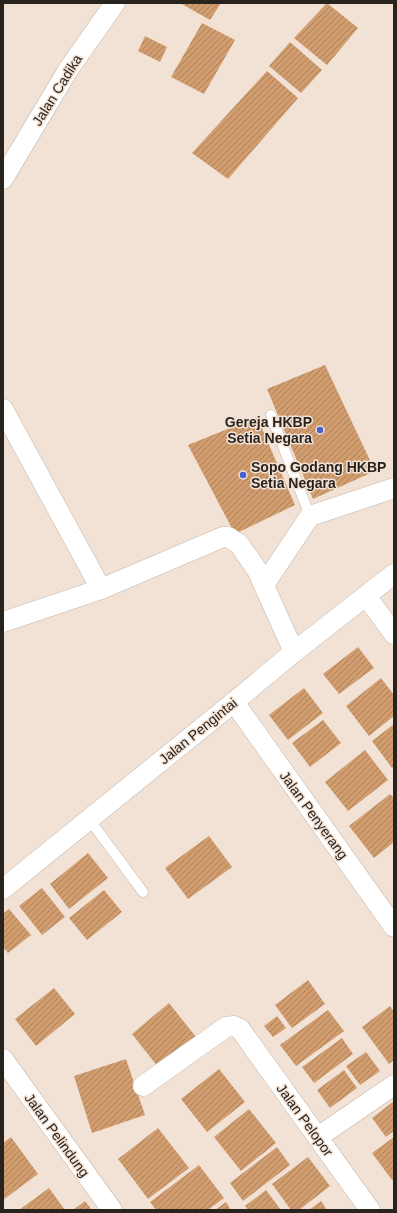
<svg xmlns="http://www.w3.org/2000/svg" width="397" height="1213" font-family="Helvetica,sans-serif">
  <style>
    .building { fill: url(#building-hatch) }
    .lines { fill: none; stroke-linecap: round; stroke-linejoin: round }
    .service-casing { stroke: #c5b6aa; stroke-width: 11 }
    .minor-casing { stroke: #c5b6aa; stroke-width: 21 }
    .service { stroke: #fff; stroke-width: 10 }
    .minor { stroke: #fff; stroke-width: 20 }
    .poi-dot { fill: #485fd4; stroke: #f2e2d6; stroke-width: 1.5 }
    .labels { text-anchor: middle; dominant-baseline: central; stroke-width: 3; stroke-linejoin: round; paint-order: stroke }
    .street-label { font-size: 14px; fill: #29231e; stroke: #f2e2d6 }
    .poi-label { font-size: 14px; font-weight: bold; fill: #29231e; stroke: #f2e2d6; text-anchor: end }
  </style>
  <defs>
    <pattern id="building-hatch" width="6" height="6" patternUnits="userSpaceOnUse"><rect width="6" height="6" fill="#d19d6f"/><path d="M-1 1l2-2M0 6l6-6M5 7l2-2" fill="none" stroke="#aa805b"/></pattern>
  </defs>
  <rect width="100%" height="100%" fill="#f2e2d6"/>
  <!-- building -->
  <g class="building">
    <polygon points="180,3 221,3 210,20"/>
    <polygon points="327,3 358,28 327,65 294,38"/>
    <polygon points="202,23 235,40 204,94 171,77"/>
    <polygon points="145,36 167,47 160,62 138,51"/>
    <polygon points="290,42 322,70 301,93 269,66"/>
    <polygon points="267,71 298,98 228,179 192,153"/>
    <polygon points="325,365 375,471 313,499 267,389"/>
    <polygon points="257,417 295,505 235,534 188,445"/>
    <polygon points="358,647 374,668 339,694 323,674"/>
    <polygon points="381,678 394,695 394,716 369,736 346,706"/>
    <polygon points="304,688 323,713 288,740 269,715"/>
    <polygon points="323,720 341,743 310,767 292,743"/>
    <polygon points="394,724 394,766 392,768 372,741"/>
    <polygon points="365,750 388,780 348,811 325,782"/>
    <polygon points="390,794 394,798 394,842 374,858 349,826"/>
    <polygon points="209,836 232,867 188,899 165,868"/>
    <polygon points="88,853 108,878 69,909 50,884"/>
    <polygon points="42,888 65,917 42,935 19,906"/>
    <polygon points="104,890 122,912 87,940 69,918"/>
    <polygon points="9,909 31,935 8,953 3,947 3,914"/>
    <polygon points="308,980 325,1004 292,1028 275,1005"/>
    <polygon points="54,988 75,1014 36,1046 15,1019"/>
    <polygon points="169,1003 196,1037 158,1067 132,1034"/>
    <polygon points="390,1006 394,1012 394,1060 389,1064 362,1027"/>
    <polygon points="328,1010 344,1031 296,1066 280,1045"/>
    <polygon points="277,1016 286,1028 273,1037 264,1026"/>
    <polygon points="342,1038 353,1054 314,1083 302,1067"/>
    <polygon points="366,1052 380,1071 360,1085 346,1066"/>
    <polygon points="126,1059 145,1115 92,1133 74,1076"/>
    <polygon points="219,1069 245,1102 207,1132 181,1099"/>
    <polygon points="344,1070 357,1088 330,1108 317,1090"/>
    <polygon points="394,1101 394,1131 386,1137 372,1118"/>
    <polygon points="249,1109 276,1143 241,1171 214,1137"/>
    <polygon points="158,1128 189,1168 148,1199 118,1159"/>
    <polygon points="11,1137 38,1174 3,1200 3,1143"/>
    <polygon points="394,1137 394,1178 392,1180 372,1153"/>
    <polygon points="277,1147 290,1165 243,1201 230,1183"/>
    <polygon points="308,1157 330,1186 299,1210 291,1210 272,1184"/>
    <polygon points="199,1165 224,1198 208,1210 156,1210 150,1202"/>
    <polygon points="49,1188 65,1210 19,1210"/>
    <polygon points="266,1190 281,1210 248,1210 245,1206"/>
    <polygon points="85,1201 92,1210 73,1210"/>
    <polygon points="321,1201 327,1210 309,1210"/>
    <polygon points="226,1202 231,1210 215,1210"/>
  </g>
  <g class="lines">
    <!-- service casing -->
    <g class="service-casing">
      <g id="service">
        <polyline points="271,415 310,516"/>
        <polyline points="89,819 143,892"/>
      </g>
    </g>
    <!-- minor casing -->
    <g class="minor-casing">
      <g id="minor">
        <polyline points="3,179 68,70 115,3"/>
        <polyline points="3,409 101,589"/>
        <polyline points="264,585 310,516 394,488"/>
        <polyline points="366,596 394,634"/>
        <polyline points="3,622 101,589 223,537 228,537 239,544 257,570 294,652"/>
        <polyline points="234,702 394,927"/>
        <polyline points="3,889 234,702 294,652 394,574"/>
        <polyline points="3,1059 112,1210"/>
        <polyline points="143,1086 226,1027 234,1026 240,1029 370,1210"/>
        <polyline points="318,1137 394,1085"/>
      </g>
    </g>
    <!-- service -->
    <use href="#service" class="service"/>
    <!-- minor -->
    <use href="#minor" class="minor"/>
  </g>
  <!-- markers -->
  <g class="poi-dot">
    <circle cx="320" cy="430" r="4"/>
    <circle cx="243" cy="475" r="4"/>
  </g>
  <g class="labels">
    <!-- street labels -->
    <g class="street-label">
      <text transform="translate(57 90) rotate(-58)">Jalan Cadika</text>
      <text transform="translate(198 731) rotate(-39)">Jalan Pengintai</text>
      <text transform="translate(314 815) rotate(54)">Jalan Penyerang</text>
      <text transform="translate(305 1120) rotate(54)">Jalan Pelopor</text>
      <text transform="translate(57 1135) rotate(54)">Jalan Pelindung</text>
    </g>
    <!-- poi labels -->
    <g class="poi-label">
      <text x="312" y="422">Gereja HKBP<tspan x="312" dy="16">Setia Negara</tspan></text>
      <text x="251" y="467" text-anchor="start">Sopo Godang HKBP<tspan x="251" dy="16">Setia Negara</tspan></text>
    </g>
  </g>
  <!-- border -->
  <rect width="397" height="1213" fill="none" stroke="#29231e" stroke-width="8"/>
</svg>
